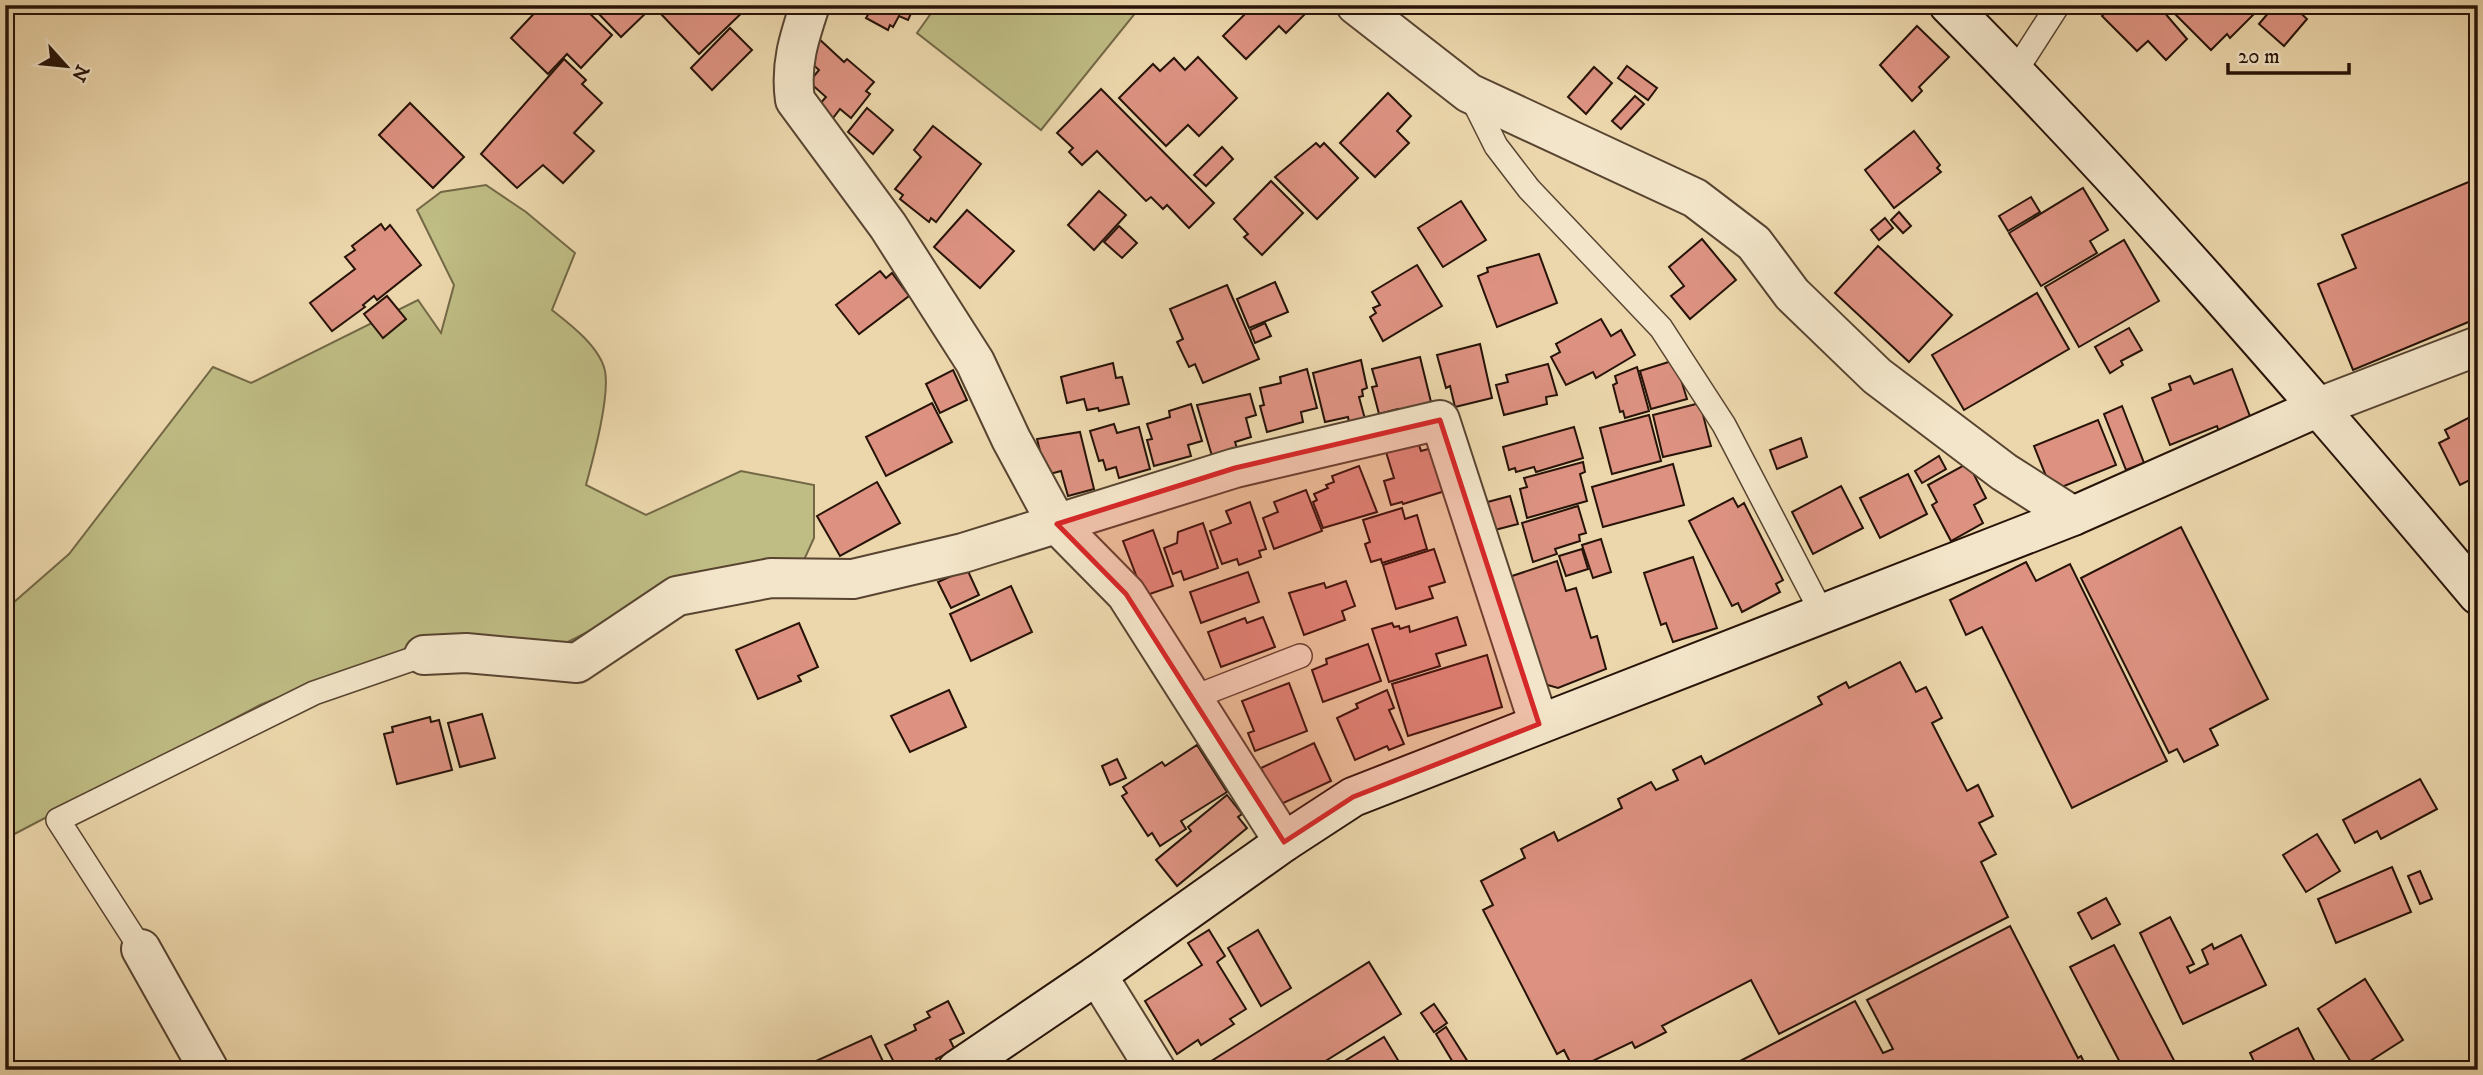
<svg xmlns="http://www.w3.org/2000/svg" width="2483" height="1075" font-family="'IM FELL DW Pica',serif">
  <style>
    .green { fill: #bfbc84; stroke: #736846; stroke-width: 2 }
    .building { fill: #dd9281; stroke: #271308; stroke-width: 2 }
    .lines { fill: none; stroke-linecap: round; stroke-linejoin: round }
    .lane-casing { stroke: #584431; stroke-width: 26 }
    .street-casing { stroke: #584431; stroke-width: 42 }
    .secondary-casing { stroke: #271308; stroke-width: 42 }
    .lane { stroke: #f3e5c9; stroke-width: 23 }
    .street { stroke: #f3e5c9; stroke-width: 38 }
    .secondary { stroke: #f3e5c9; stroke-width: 38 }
    .marked { fill: #d62828; fill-opacity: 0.2; stroke: #d62828; stroke-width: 5; stroke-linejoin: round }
  </style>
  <rect width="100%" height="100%" fill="#ecd7ac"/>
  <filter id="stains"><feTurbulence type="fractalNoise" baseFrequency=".00286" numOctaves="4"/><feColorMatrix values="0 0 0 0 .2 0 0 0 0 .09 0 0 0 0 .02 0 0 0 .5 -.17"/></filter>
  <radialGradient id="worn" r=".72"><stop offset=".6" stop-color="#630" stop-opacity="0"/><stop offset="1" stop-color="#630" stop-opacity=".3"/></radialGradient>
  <!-- green -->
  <g class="green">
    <polygon points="937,5 1129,5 1137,11 1041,130 917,33"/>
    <path d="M486,185L526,212L575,253L552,310C570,324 600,347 605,371C610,397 593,459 586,485L646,515L741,471L814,485V538L804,560L605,623L566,643L344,671L260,705L5,839V610L69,554L213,367L251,383L418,300L441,333L454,285L417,210L441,192Z"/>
  </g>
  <!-- building -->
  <g class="building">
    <polygon points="542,5 581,5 612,35 581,68 567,54 548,74 511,38"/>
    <polygon points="602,5 643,5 648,11 621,37 596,11"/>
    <polygon points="668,5 750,5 699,54 660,13"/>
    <polygon points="858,5 915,5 908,20 899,16 893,27 890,25 888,30 866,18 869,13"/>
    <polygon points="1254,5 1296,5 1305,14 1286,33 1279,26 1246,59 1223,36"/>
    <polygon points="2113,5 2158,5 2187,39 2166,60 2148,41 2137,51 2102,16"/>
    <polygon points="2170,5 2261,5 2262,6 2230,38 2227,34 2211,50 2168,7"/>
    <polygon points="2275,5 2292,5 2307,19 2284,46 2259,24"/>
    <polygon points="1917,26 1949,57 1919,87 1922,91 1912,101 1880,65"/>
    <polygon points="730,28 752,50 712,90 691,68"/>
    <polygon points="817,37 844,62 847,59 874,82 866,91 870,94 851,118 840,109 833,118 818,106 826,97 809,82 819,70 809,61"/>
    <polygon points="1198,57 1237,98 1199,136 1188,125 1166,146 1119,98 1153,64 1160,71 1174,58 1185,70"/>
    <polygon points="564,59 586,80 582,84 602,103 574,133 594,151 563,183 543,165 517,188 481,154"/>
    <polygon points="1627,66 1657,88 1648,100 1618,78"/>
    <polygon points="1594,67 1612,83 1586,114 1568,97"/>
    <polygon points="1101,89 1214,203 1189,228 1167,205 1163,209 1151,197 1146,201 1097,151 1082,165 1069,152 1073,148 1057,133"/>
    <polygon points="1388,93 1411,116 1397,131 1409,143 1375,177 1340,143"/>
    <polygon points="1635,96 1644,104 1621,129 1612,121"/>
    <polygon points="410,103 464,157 433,188 379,135"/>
    <polygon points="867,108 893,130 873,154 848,132"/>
    <polygon points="933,126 981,164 936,222 931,218 929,222 900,199 903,195 895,189 921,157 914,150"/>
    <polygon points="1914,131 1940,165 1937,168 1941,172 1894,208 1865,170"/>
    <polygon points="1316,143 1320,147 1324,143 1358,178 1317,219 1275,177"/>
    <polygon points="1222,147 1233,159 1206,186 1194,175"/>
    <polygon points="2478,178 2478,318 2353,370 2318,284 2356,268 2342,235"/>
    <polygon points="1271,181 1303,213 1262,255 1244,237 1248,234 1234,219"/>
    <polygon points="2083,188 2108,230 2090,241 2097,253 2041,286 2009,233"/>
    <polygon points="1099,191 1126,215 1094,250 1068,225"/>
    <polygon points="2031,197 2040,212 2008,231 1999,216"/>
    <polygon points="1461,201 1486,240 1443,267 1418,228"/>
    <polygon points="967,210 1014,251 980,288 934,247"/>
    <polygon points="1899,212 1911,226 1903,233 1891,220"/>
    <polygon points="1885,218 1893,228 1879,240 1871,230"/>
    <polygon points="381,224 385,230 390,225 421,265 377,300 374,296 363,305 365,307 332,331 310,303 355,269 345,257 355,250 352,246"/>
    <polygon points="1119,226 1137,243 1122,258 1104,242"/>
    <polygon points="1702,239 1736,280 1690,319 1671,296 1684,286 1669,267"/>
    <polygon points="2124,240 2159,301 2079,347 2045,287"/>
    <polygon points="1878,246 1952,315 1909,362 1835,293"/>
    <polygon points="1539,254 1557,303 1497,327 1478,276 1488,272 1487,268"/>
    <polygon points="1417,265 1442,306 1383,341 1370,317 1376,313 1373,308 1380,305 1372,292"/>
    <polygon points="880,271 886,278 892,273 909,296 859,334 836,305"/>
    <polygon points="1275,282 1288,312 1249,328 1237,299"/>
    <polygon points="1227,285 1259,359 1203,383 1195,364 1189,367 1177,342 1183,339 1170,309"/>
    <polygon points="2037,293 2069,349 1964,410 1932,355"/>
    <polygon points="387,296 406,319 383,338 364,314"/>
    <polygon points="1601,319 1611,336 1621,330 1635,355 1596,378 1593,372 1566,385 1551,357 1560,352 1556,344"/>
    <polygon points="1265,323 1271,336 1255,343 1250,330"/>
    <polygon points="2129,328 2142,350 2121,361 2123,365 2110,373 2095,347"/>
    <polygon points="1480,344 1492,398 1455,407 1450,386 1446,388 1437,355"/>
    <polygon points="1420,357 1432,406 1399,414 1398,409 1379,414 1372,387 1377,386 1372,369"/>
    <polygon points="1361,360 1367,388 1362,390 1363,396 1359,397 1365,419 1349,422 1348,417 1325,422 1313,373"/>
    <polygon points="1675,360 1687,399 1651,409 1640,371"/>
    <polygon points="1113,363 1116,378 1122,377 1129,404 1099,411 1098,408 1087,410 1084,399 1067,403 1061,377"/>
    <polygon points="1548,364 1557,395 1546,397 1547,404 1504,415 1496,385 1508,382 1506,375"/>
    <polygon points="1637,367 1649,411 1625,418 1623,411 1620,412 1613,385 1617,383 1615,376"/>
    <polygon points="1307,369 1317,408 1301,412 1303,422 1267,432 1260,406 1264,405 1260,388 1281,383 1280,377"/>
    <polygon points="2232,369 2251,419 2219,432 2217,426 2170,445 2152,398 2171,390 2169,384 2190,376 2194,384"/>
    <polygon points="953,370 967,400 940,413 926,384"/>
    <polygon points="1250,394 1256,415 1246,418 1251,437 1235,442 1237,448 1212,456 1197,405"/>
    <polygon points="932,403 952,442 886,476 866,437"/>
    <polygon points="1700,403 1711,446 1663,457 1653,415"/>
    <polygon points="1191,404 1202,441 1188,445 1191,456 1154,466 1147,440 1152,439 1147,424 1170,417 1169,411"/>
    <polygon points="2122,406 2144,463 2126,470 2104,414"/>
    <polygon points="1649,415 1661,461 1612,474 1600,428"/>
    <polygon points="2470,417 2478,432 2478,476 2460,485 2439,443 2449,438 2445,430"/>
    <polygon points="2098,420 2116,465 2052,491 2034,446"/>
    <polygon points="1114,424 1117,433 1139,427 1150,469 1119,478 1116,467 1106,470 1103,460 1099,461 1090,431"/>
    <polygon points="1574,427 1583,458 1536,472 1534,467 1516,472 1515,468 1509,470 1503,447"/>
    <polygon points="1080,432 1094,489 1068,496 1061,471 1046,475 1037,439"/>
    <polygon points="1801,438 1807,457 1777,469 1770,450"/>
    <polygon points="1418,442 1421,451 1432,448 1445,491 1403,504 1402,502 1391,505 1384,481 1394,478 1386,452"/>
    <polygon points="1939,456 1946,469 1922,483 1915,471"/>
    <polygon points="1583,462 1585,472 1580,474 1587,501 1527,518 1520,489 1527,487 1524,478"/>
    <polygon points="1968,463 1986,498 1974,505 1983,523 1951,541 1932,505 1937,502 1928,485"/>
    <polygon points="1673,464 1684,505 1603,527 1592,487"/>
    <polygon points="1359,466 1377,512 1323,528 1313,502 1317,500 1314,494 1328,488 1326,485 1334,482 1332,476"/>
    <polygon points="1908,474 1927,514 1880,538 1860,498"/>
    <polygon points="877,482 900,523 840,556 817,516"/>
    <polygon points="1841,486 1863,528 1813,554 1792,512"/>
    <polygon points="1306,490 1322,531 1274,549 1263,518 1278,512 1274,502"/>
    <polygon points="1510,496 1518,524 1487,532 1480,504"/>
    <polygon points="1733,498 1738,507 1744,503 1783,580 1776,584 1780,592 1742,612 1738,603 1732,606 1689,521"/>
    <polygon points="1250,502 1266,549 1259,551 1261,557 1239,565 1237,559 1222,564 1210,531 1231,523 1226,511"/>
    <polygon points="1578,506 1586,533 1579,535 1580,541 1555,549 1557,554 1533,562 1522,523"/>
    <polygon points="1402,508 1405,519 1417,515 1427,549 1382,563 1381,559 1371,562 1365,544 1370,542 1363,520"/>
    <polygon points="1203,523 1218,568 1184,580 1181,571 1173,574 1164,548 1177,543 1178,532"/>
    <polygon points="2181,527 2268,699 2210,729 2218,745 2184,762 2177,749 2169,753 2081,578"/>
    <polygon points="1153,530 1173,586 1144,596 1123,541"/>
    <polygon points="1601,539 1611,572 1593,578 1582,545"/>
    <polygon points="1434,549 1445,582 1429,587 1433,598 1396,609 1383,565"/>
    <polygon points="1582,549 1588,569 1566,576 1559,556"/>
    <polygon points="1693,557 1717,628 1673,642 1666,623 1661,625 1644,573"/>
    <polygon points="1557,561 1566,591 1576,588 1591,638 1597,636 1606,669 1558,688 1537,682 1506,578"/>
    <polygon points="2026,562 2036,581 2070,564 2167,761 2072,808 1982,627 1966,635 1950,600"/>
    <polygon points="967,569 979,595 951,608 938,582"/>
    <polygon points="1248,572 1259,602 1201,623 1190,592"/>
    <polygon points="1346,581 1355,606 1342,611 1345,620 1304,635 1289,593 1324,583 1326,588"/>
    <polygon points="1011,586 1032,632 971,661 950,614"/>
    <polygon points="1263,617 1275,647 1221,667 1208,632 1245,618 1247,623"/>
    <polygon points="1457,617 1466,645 1436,654 1440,666 1389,682 1372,629 1392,623 1394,627 1399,626 1400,629 1409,626 1410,632"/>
    <polygon points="799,623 818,667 798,676 801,681 758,699 736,650"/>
    <polygon points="1368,644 1381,681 1323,702 1312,670 1327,664 1326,659"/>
    <polygon points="1487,655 1502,707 1408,736 1392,684"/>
    <polygon points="1900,662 1916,692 1926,687 1942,718 1932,723 1967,791 1978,785 1993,816 1979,823 1996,854 1981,862 2008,917 1779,1034 1751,980 1662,1026 1666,1032 1635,1048 1632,1042 1574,1070 1564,1050 1557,1054 1483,910 1493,905 1481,881 1525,858 1521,849 1554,832 1558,841 1622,808 1618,799 1651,782 1656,790 1678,780 1673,770 1701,756 1705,764 1822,704 1818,697 1846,682 1849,688"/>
    <polygon points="1289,683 1307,731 1255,751 1248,733 1254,731 1242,701"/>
    <polygon points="949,690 966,727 910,752 891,716"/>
    <polygon points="1387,690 1394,708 1389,710 1404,744 1389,750 1387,746 1355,760 1337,718 1358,708 1356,704"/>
    <polygon points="482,714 495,758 460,767 448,723"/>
    <polygon points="430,717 431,722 439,720 452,770 397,784 384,734 393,732 392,727"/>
    <polygon points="1314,743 1331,781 1279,805 1261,768"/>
    <polygon points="1197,745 1227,792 1181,821 1186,829 1160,846 1152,833 1148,836 1122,796 1127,793 1123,787 1162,762 1165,766"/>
    <polygon points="1117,759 1126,778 1110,785 1102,766"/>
    <polygon points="2420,779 2437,809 2381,839 2377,831 2355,843 2343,820"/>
    <polygon points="1227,795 1242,814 1238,817 1247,828 1177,886 1156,860 1191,831 1188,827"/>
    <polygon points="2317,834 2340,871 2306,892 2283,855"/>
    <polygon points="2392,867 2411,912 2336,943 2318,899"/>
    <polygon points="2420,871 2432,899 2420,904 2408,876"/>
    <polygon points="2106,898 2120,924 2092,939 2078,913"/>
    <polygon points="2170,917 2194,964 2187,967 2190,973 2208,964 2202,950 2212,944 2214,949 2241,935 2266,985 2183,1024 2140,933"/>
    <polygon points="2010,926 2078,1058 2081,1056 2088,1070 1723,1070 1855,1001 1883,1053 1893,1049 1867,1000"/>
    <polygon points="1209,930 1225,956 1217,962 1246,1009 1230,1019 1234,1024 1201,1045 1198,1040 1177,1054 1145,1001 1202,965 1188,943"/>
    <polygon points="1258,930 1291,988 1261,1006 1228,948"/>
    <polygon points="2114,945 2179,1070 2124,1070 2070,967"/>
    <polygon points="1369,962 1401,1014 1311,1070 1197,1070"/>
    <polygon points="2365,979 2403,1040 2356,1070 2318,1009"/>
    <polygon points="948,1001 964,1033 950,1040 955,1050 936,1059 939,1065 929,1070 898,1070 885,1045 916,1030 914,1025 930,1017 927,1012"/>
    <polygon points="1434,1004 1447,1023 1434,1032 1421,1013"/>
    <polygon points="1446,1027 1468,1062 1457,1069 1436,1034"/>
    <polygon points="2298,1028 2319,1070 2258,1070 2250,1053"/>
    <polygon points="871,1036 887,1070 809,1070 807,1065"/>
    <polygon points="1384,1037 1404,1070 1330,1070"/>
  </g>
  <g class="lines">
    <!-- lane casing -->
    <g class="lane-casing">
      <g id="lane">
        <polyline points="2015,72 2058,5"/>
        <polyline points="1471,96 1496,146 1529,189 1661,328 1724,425 1822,613"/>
        <polyline points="1192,698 1300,656"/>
        <polyline points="141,949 58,820 314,693 424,655"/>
      </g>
    </g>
    <!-- street casing -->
    <g class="street-casing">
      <g id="street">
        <path d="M810,5C799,38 790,65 795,100L888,226L975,362L1011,439L1057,524L1126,594L1284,842"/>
        <polyline points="1356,5 1469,93 1695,198 1754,243 1792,294 1877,376 2004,472 2073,516"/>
        <polyline points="2319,407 2478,346"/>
        <polyline points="424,655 466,653 577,663 677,596 771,578 853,579 963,553 1235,468 1440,420 1539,724"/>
        <polyline points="141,949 209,1070"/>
        <polyline points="1097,975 1156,1070"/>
      </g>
    </g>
    <!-- secondary casing -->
    <g class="secondary-casing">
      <g id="secondary">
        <path d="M1949,5C2135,193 2308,393 2478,595"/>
        <polyline points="957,1070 1097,975 1284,842 1353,797 2073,516 2319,407"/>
      </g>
    </g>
    <!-- lane -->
    <use href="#lane" class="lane"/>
    <!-- street -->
    <use href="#street" class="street"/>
    <!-- secondary -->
    <use href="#secondary" class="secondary"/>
  </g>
  <!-- marked area -->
  <path class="marked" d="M1440,420L1539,724L1353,797L1284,842L1126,594L1057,524L1235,468Z"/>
  <!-- margin -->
  <rect width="2483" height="1075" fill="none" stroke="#ecd7ac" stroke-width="28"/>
  <rect x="7" y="7" width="2469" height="1061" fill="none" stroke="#271308" stroke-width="3.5"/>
  <rect x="14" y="14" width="2455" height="1047" fill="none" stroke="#271308" stroke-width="2"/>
  <!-- north arrow -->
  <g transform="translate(66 66) rotate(117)" stroke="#f3e5c9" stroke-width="5" paint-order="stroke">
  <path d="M0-5L12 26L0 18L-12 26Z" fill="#271308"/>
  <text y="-10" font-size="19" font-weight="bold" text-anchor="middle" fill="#271308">N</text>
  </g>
  <!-- scale -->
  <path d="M2228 63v10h121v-10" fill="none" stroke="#271308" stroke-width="3.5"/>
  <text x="2238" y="63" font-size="21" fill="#271308" stroke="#f3e5c9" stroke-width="5" paint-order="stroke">20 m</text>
  <rect width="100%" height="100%" filter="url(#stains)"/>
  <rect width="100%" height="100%" fill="url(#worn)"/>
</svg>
